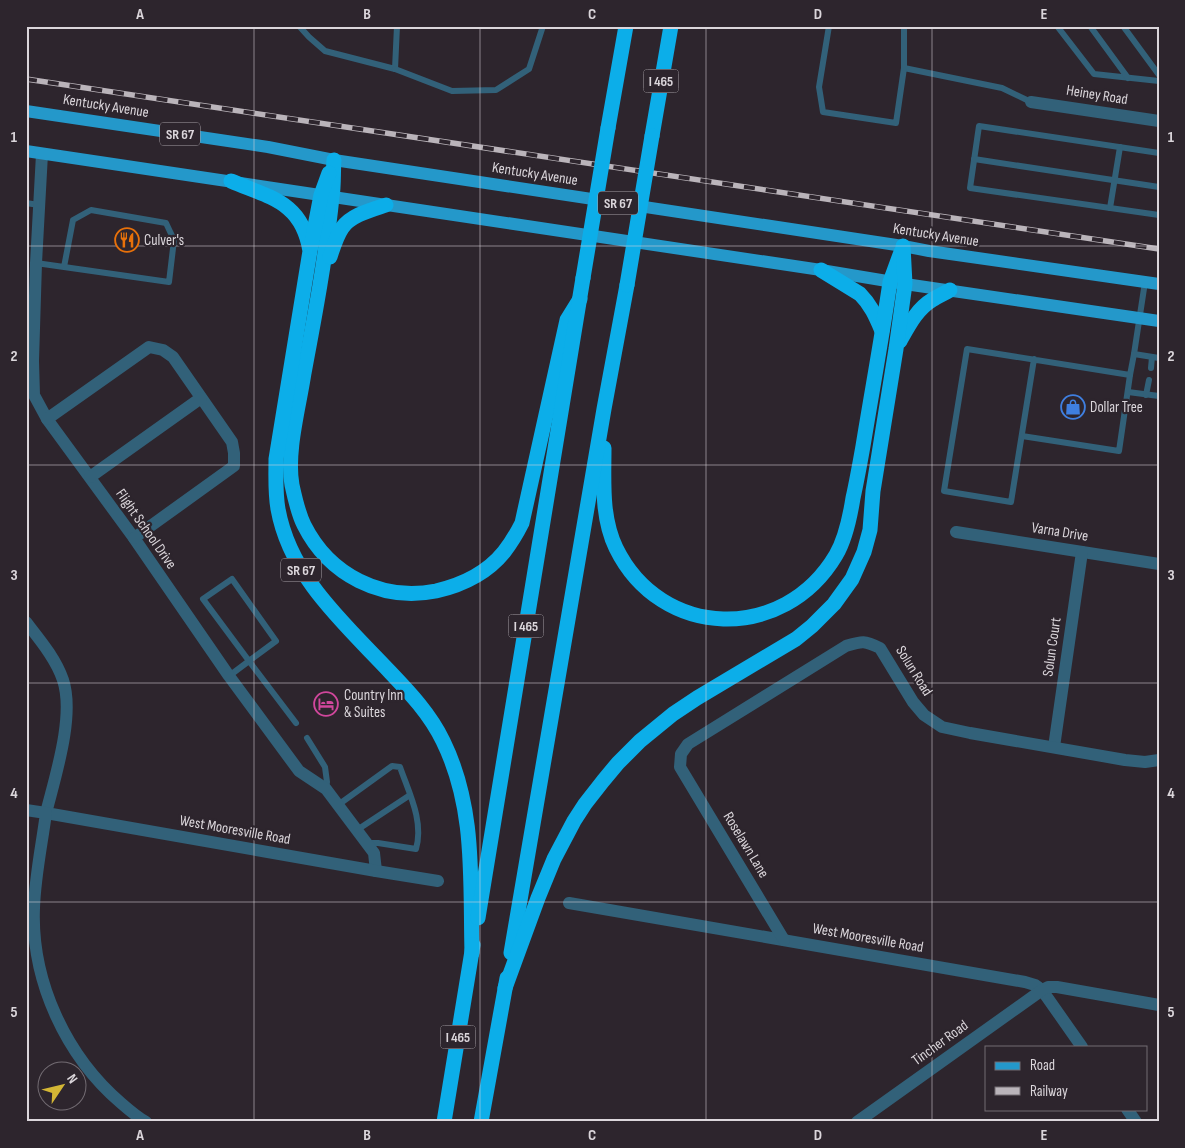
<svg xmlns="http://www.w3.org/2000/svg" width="1185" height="1148" font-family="'Sofia Sans Condensed',sans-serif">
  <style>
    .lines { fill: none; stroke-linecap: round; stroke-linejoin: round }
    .service { stroke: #326179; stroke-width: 6 }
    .minor { stroke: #326179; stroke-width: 12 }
    .tertiary { stroke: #326179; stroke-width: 12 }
    .primary { stroke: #2498ca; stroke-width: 12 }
    .motorway { stroke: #0caee9; stroke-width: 15 }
    .rail-casing { stroke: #bab4ba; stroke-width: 5.5 }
    .rail { stroke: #2d252d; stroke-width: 4; stroke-dasharray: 11; stroke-linecap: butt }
    .motorway-bridge { stroke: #0caee9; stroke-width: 15 }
    .grid { fill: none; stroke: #dbd6db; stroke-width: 1; stroke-opacity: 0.55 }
    .labels { text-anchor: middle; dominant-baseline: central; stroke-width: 4.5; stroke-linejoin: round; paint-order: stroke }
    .shield { fill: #2d252d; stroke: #a7a1a7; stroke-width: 1 }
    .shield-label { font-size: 14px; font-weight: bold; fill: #dbd6db }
    .street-label { font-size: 15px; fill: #dbd6db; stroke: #2d252d }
    .poi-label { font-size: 15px; fill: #dbd6db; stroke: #2d252d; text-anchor: start }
    .neatline { fill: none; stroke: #dbd6db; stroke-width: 2 }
    .grid-label { font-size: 16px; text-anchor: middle; font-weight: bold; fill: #dbd6db }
  </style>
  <rect width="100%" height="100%" fill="#2d252d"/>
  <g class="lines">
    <!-- service -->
    <g class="service">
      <polyline points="299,26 309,37 325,51 395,69 397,26"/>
      <polyline points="829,26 819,87 823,112 896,123 904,68 1002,88 1031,102"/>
      <polyline points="1057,26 1094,74 1159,81"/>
      <polyline points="1090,26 1128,78"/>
      <polyline points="1123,26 1159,75"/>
      <polyline points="904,68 904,26"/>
      <polyline points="395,69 452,91 496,90 529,69 543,26"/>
      <polyline points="1159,153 979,126 970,188 1159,215"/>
      <polyline points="974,159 1159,187"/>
      <polyline points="26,203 39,205"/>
      <polyline points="1110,208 1120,147"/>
      <polyline points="36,263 169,282 174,240 166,223 91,210 73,220 64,267"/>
      <polyline points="1145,282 1134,354 1159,358"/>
      <polyline points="1034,359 1011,502 944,491 967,349 1130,375 1134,354"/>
      <polyline points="1151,368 1152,357"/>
      <polyline points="1128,392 1159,396"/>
      <polyline points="1146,395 1149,380"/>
      <polyline points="1022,436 1119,451 1130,375"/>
      <polyline points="229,676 249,661 203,599 232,579 276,641 249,661 296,723"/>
      <polyline points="307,738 325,767 327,782 326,789"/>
      <path d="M338,805L392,766L400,767C409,793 424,821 416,849L378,843H367"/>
      <polyline points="357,830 410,795"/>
    </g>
    <!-- minor -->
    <g class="minor">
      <polyline points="1031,102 1159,121"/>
      <polyline points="42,154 36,263 33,361 34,395 47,419 134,538 229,676 299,771 326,789 374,853 376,871"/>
      <polyline points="47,419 149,347 163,350 173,357 232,442 234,453 234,466 134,538"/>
      <polyline points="90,477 201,398"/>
      <polyline points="956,532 1159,564"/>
      <path d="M26,622C40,640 56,659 63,680C75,716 55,777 46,813L376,871L438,881"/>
      <polyline points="1054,747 1082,552"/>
      <polyline points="569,903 1025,982 1035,985 1042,990 1082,1047"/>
      <path d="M784,940L680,767L681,754L688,744L846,646C862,641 864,640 880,648L913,702L924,715L942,727L970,733L1125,760L1145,762L1159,760"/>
      <polyline points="1127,1109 1136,1122"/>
    </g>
    <!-- tertiary -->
    <g class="tertiary">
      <path d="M26,810L46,813C42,844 35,876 34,908C31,981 66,1056 121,1103C129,1110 137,1117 146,1122"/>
      <polyline points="857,1122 1042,990 1048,987 1057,987 1159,1005"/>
    </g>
    <!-- primary -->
    <g class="primary">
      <polyline points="26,111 268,147 334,160 903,246 929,251 1159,284"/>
      <polyline points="26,151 821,270 905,284 1159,321"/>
    </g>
    <!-- motorway -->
    <g class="motorway">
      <polyline points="608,128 626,26"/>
      <polyline points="652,136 671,26"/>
      <path d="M334,160C333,172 334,185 332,197C326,256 315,315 304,373C299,407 286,452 292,485C295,499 298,513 304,525C329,575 382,602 436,591C462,585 487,573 504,552C511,543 517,533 522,523L567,320L580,299"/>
      <path d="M231,181C271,198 302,202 310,251L276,459C276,476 275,492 278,509C290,577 345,624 390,672C410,693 430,714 443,741C476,808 470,880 472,953"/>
      <polyline points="311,247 321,195 329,173"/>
      <path d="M330,257C333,248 336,237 342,228C351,215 371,210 386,205"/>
      <path d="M821,270L860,294C871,305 876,317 882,331"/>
      <path d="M900,341C909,325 917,309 932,300C938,296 945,293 950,290"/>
      <path d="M604,448C604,481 601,517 616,548C661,640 784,643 836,555C846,538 850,517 853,498C857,480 860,463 863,446C872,391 882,337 890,282L901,252"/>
      <polyline points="478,918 583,278"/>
      <polyline points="511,953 604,409 627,285"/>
      <polyline points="505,988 538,898 554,859 574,821 585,804 603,781 618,763 640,741 673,714 697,698 796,639 812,626 834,604 852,579 864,552 870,530 873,491 896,349 905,284 903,246"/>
      <polyline points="444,1122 473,945"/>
      <polyline points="481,1122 507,978"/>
    </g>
    <!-- rail casing -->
    <g class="rail-casing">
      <polyline id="rail" points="26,79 1159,249"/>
    </g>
    <!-- rail -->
    <use href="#rail" class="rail"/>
    <!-- motorway-bridge -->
    <g class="motorway-bridge">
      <polyline points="583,278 608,128"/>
      <polyline points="627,285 652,136"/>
    </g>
  </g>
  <!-- grid -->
  <path class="grid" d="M254,26V1122M480,26V1122M706,26V1122M932,26V1122M26,246H1159M26,465H1159M26,683H1159M26,902H1159"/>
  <!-- icons -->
  <defs>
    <g id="restaurant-ring" transform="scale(1.25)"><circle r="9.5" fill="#2d252d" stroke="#e8710a" stroke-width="1.5"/><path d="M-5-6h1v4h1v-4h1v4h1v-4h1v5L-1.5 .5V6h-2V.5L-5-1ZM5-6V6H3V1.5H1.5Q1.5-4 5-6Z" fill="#e8710a"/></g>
    <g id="shop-ring" transform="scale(1.25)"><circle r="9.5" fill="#2d252d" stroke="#3f7fe0" stroke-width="1.5"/><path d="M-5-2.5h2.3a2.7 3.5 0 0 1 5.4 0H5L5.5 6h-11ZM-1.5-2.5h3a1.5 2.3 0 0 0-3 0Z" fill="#3f7fe0"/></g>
    <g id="hotel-ring" transform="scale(1.25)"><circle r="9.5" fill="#2d252d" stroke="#d1479c" stroke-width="1.5"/><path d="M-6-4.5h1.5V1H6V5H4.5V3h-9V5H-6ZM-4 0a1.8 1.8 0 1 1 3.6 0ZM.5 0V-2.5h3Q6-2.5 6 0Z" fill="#d1479c"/></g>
  </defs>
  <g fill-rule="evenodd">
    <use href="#restaurant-ring" x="127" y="240"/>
    <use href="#shop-ring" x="1073" y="407"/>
    <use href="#hotel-ring" x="326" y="704"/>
  </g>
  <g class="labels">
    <!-- shield labels -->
    <g class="shield">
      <rect x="643.5" y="69.5" width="35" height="23" rx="4"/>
      <rect x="160" y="122.5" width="40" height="23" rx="4"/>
      <rect x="598" y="191.5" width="40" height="23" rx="4"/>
      <rect x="281" y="558.5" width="40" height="23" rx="4"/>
      <rect x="508.5" y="614.5" width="35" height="23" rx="4"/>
      <rect x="440.5" y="1025.5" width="35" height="23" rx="4"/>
    </g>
    <g class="shield-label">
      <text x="661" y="81">I 465</text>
      <text x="180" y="134">SR 67</text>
      <text x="618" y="203">SR 67</text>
      <text x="301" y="570">SR 67</text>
      <text x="526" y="626">I 465</text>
      <text x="458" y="1037">I 465</text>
    </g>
    <!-- street labels -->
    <g class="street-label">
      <text transform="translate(1097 95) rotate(9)">Heiney Road</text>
      <text transform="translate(106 106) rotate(9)">Kentucky Avenue</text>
      <text transform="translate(535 174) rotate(9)">Kentucky Avenue</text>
      <text transform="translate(936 235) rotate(9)">Kentucky Avenue</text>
      <text transform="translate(146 529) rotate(55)">Flight School Drive</text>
      <text transform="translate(1060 532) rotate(9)">Varna Drive</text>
      <text transform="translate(1052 647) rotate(-82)">Solun Court</text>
      <text transform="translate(914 671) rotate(58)">Solun Road</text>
      <text transform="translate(235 830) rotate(10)">West Mooresville Road</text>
      <text transform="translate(746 845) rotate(59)">Roselawn Lane</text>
      <text transform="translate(868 938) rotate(10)">West Mooresville Road</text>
      <text transform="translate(940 1043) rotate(-36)">Tincher Road</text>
    </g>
    <!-- poi labels -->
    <g class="poi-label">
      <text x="144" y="240">Culver's</text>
      <text x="1090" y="407">Dollar Tree</text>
      <text x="344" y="695">Country Inn<tspan x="344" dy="17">&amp; Suites</tspan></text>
    </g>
  </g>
  <!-- border -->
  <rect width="1185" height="1148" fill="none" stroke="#2d252d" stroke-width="55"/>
  <!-- legend -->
  <rect x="985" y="1046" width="162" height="65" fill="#2d252d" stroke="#736c73"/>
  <rect x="995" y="1062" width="25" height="8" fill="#2498ca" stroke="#736c73"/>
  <text x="1030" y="1070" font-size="15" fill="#dbd6db">Road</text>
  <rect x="995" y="1087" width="25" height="8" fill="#bab4ba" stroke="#736c73"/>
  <text x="1030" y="1096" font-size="15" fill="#dbd6db">Railway</text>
  <!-- north arrow -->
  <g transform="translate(62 1086) rotate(55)"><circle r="24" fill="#2d252d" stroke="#736c73"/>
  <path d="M0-4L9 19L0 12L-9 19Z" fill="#d3b635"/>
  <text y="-8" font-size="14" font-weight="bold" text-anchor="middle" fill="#dbd6db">N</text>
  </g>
  <rect x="28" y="28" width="1130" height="1092" class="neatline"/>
  <g class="grid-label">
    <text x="140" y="19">A</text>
    <text x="367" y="19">B</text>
    <text x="592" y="19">C</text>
    <text x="818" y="19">D</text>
    <text x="1044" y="19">E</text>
    <text x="14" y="142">1</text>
    <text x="1171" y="142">1</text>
    <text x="14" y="361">2</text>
    <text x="1171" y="361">2</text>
    <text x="14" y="580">3</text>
    <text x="1171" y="580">3</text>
    <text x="14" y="798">4</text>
    <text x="1171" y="798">4</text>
    <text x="14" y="1017">5</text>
    <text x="1171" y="1017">5</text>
    <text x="140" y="1140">A</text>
    <text x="367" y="1140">B</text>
    <text x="592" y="1140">C</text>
    <text x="818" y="1140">D</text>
    <text x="1044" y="1140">E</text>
  </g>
</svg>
